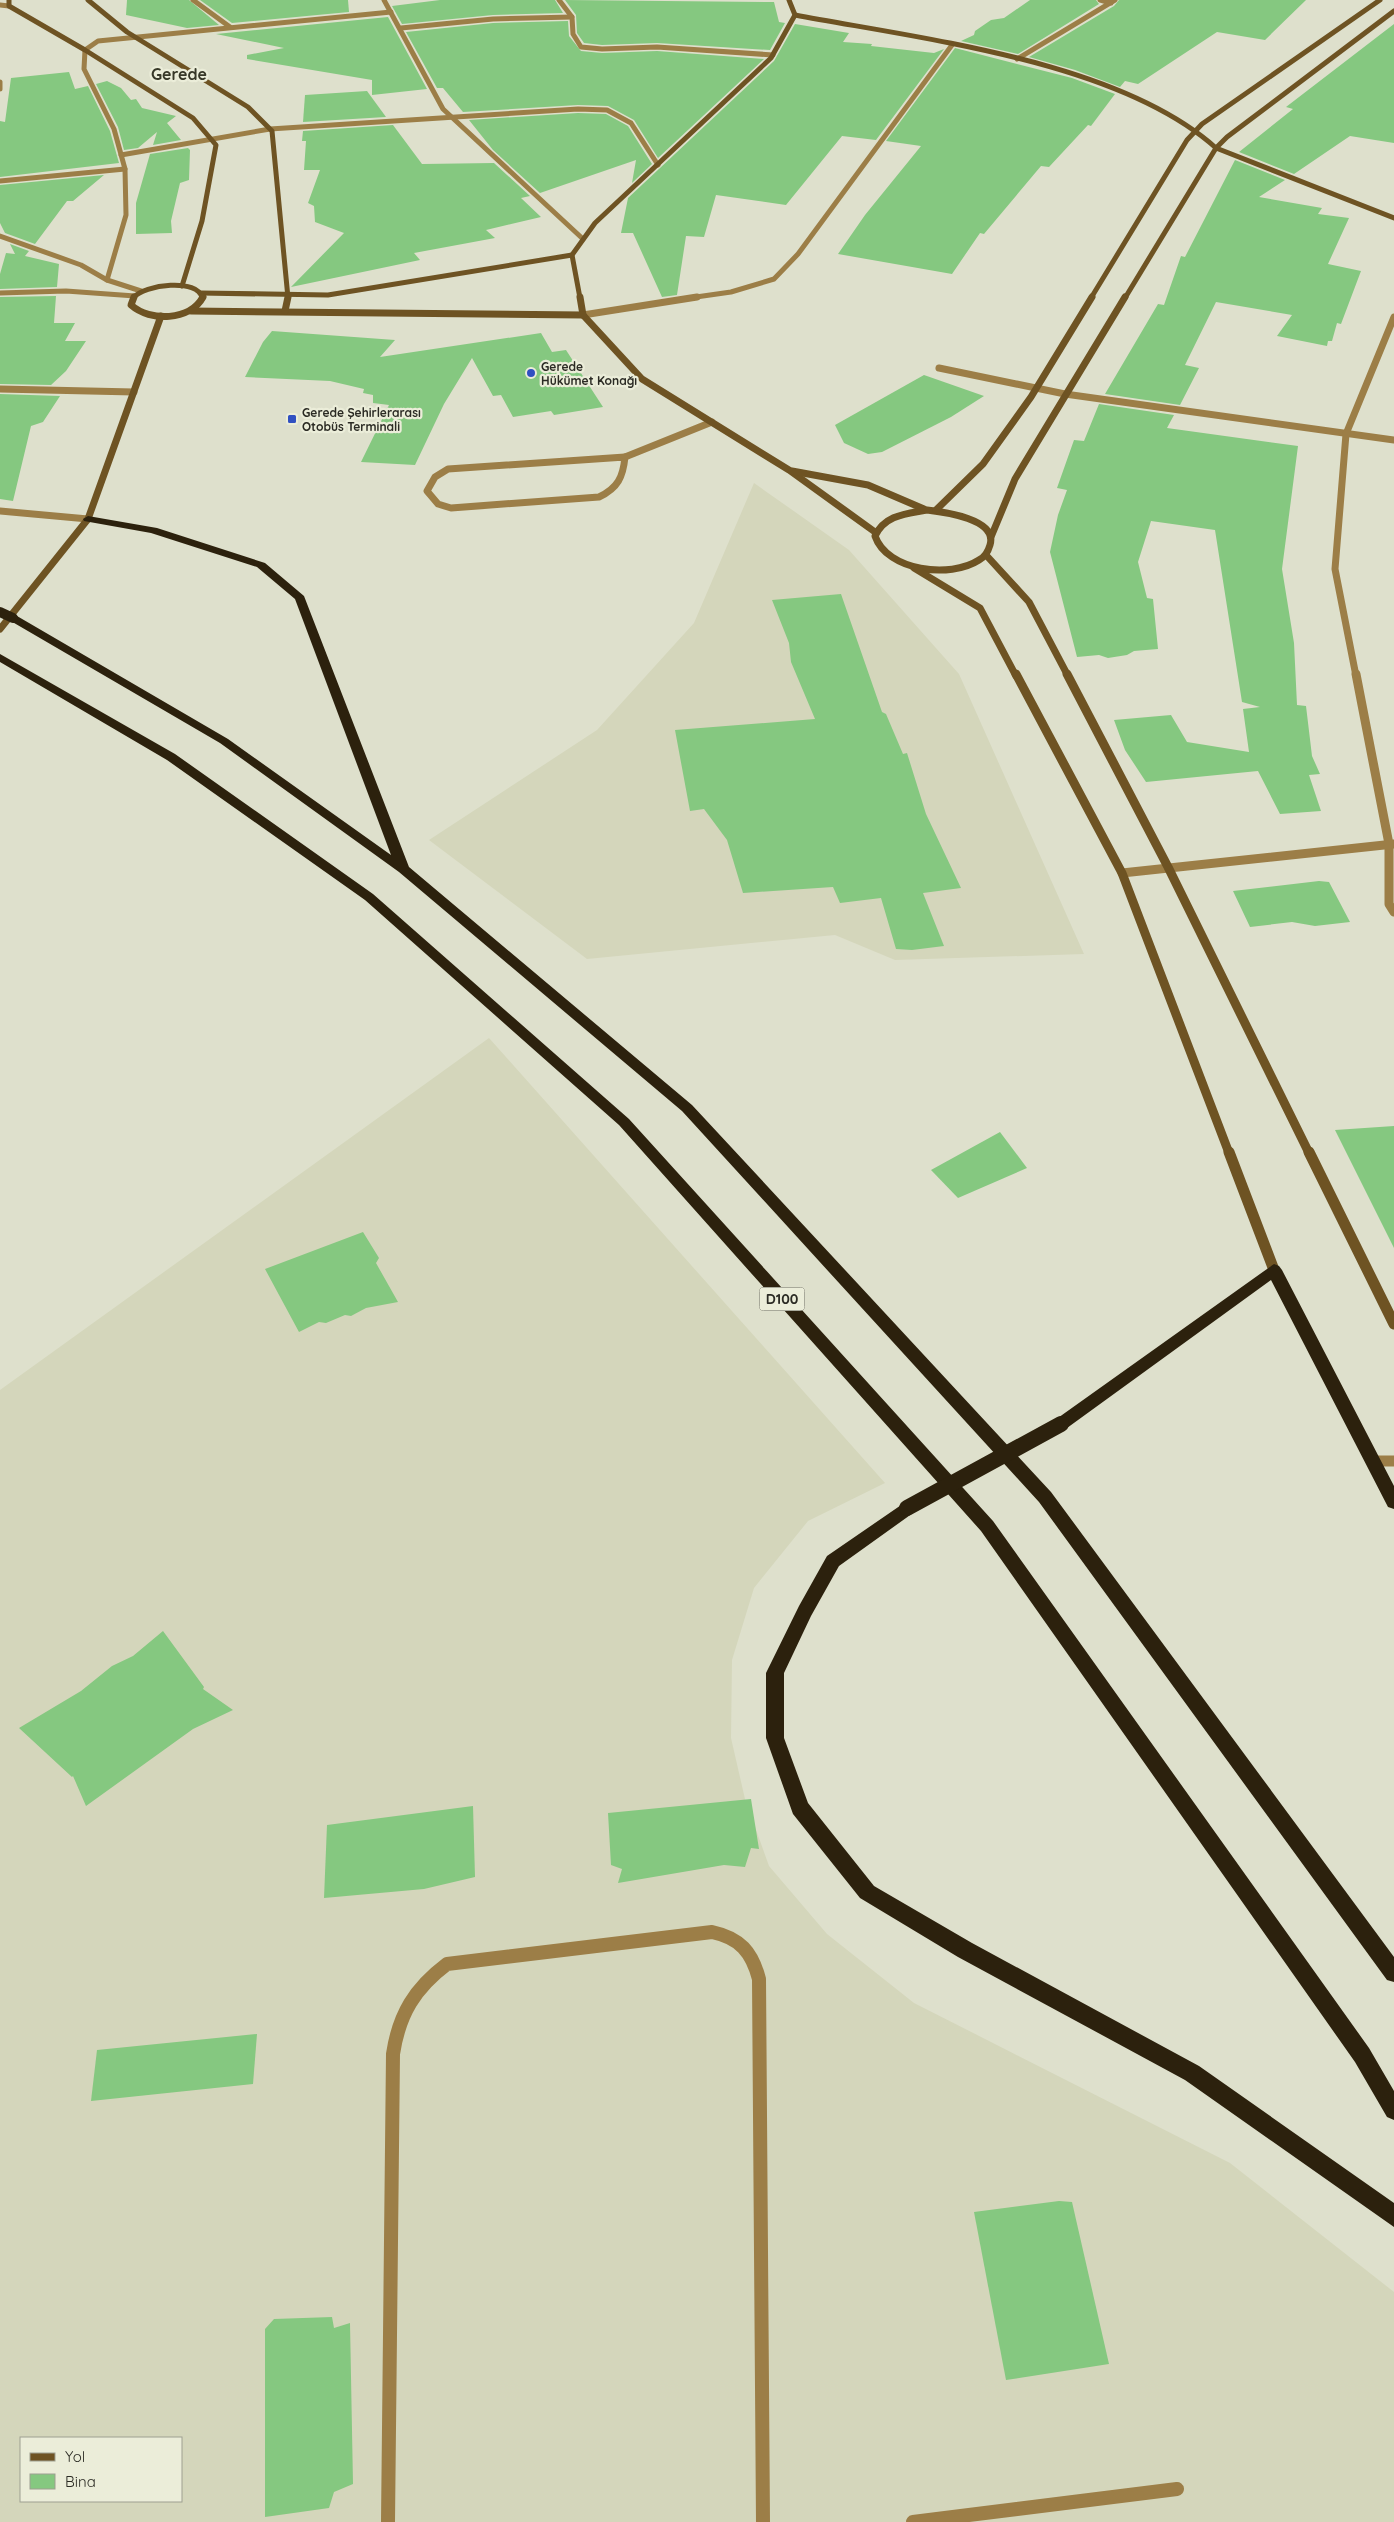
<svg xmlns="http://www.w3.org/2000/svg" width="1394" height="2522" font-family="Quicksand,sans-serif">
  <style>
    .built { fill: #d4d6bb; fill-rule: evenodd }
    .building { fill: #85c880 }
    .lines { fill: none; stroke-linecap: round; stroke-linejoin: round }
    .lane-far2 { stroke: #9c7e47; stroke-width: 5 }
    .lane-far1 { stroke: #9c7e47; stroke-width: 7 }
    .lane { stroke: #9c7e47; stroke-width: 14 }
    .street-far3 { stroke: #9c7e47; stroke-width: 5 }
    .street-far2 { stroke: #9c7e47; stroke-width: 7 }
    .street-far1 { stroke: #9c7e47; stroke-width: 9 }
    .street { stroke: #9c7e47; stroke-width: 11 }
    .secondary-far3 { stroke: #6e5323; stroke-width: 5 }
    .secondary-far2 { stroke: #6e5323; stroke-width: 7 }
    .secondary-far1 { stroke: #6e5323; stroke-width: 9 }
    .secondary { stroke: #6e5323; stroke-width: 11 }
    .highway { fill: #2c210d; fill-rule: evenodd }
    .highway-bridge-far1 { stroke: #2c210d; stroke-width: 10 }
    .highway-bridge { stroke: #2c210d; stroke-width: 16 }
    .poi-dot { fill: #3050c1; stroke: #ebedd9; stroke-width: 2 }
    .labels { text-anchor: middle; dominant-baseline: central; stroke-width: 4.5; stroke-linejoin: round; paint-order: stroke }
    .far-poi-label { font-size: 12px; font-weight: bold; fill: #2b2b24; stroke: #ebedd9; text-anchor: start }
    .shield { fill: #ebedd9; stroke: #65655a; stroke-width: 1 }
    .shield-label { font-size: 14px; font-weight: bold; fill: #2b2b24 }
    .far-district-label { font-size: 16px; font-weight: bold; fill: #373828; stroke: #ebedd9 }
  </style>
  <rect width="100%" height="100%" fill="#dee0cc"/>
  <!-- built -->
  <g class="built">
    <polygon points="754,483 849,550 959,674 1084,954 895,960 835,935 587,959 429,840 597,730 694,623"/>
    <path d="M489,1038L885,1483L808,1521L754,1588L732,1660L731,1738L745,1799L769,1866L827,1934L914,2003L1230,2163L1394,2292V2522H0V1390ZM21,2438H181V2501H21Z"/>
  </g>
  <!-- building -->
  <g class="building">
    <polygon points="127,0 189,0 219,25 187,28 126,15"/>
    <polygon points="200,0 348,0 349,12 232,23"/>
    <polygon points="440,0 555,0 563,13 493,15 402,24 392,6"/>
    <polygon points="565,0 774,2 779,22 785,23 770,50 657,43 602,45 584,43 577,33 576,15"/>
    <polygon points="1030,0 1096,0 1099,4 1018,54 961,41 974,35 975,31 991,20 1004,18"/>
    <polygon points="1119,0 1306,0 1265,40 1217,32 1138,84 1125,81 1120,87 1075,70 1029,57 1114,6"/>
    <polygon points="388,17 427,89 372,95 372,80 247,59 247,55 284,48 216,34"/>
    <polygon points="568,21 569,36 581,51 602,53 657,51 764,59 658,158 634,120 608,106 578,105 463,112 443,88 437,88 406,32 493,23"/>
    <polygon points="795,24 849,33 843,42 872,44 871,46 934,53 944,49 876,140 842,136 786,205 716,195 704,237 686,236 677,295 662,297 633,233 621,233 628,198 774,61"/>
    <polygon points="1394,24 1394,143 1350,136 1294,174 1239,152 1293,109 1286,107"/>
    <polygon points="955,48 1072,78 1115,94 1091,126 1088,125 1049,167 1041,166 984,234 980,233 952,274 838,254 865,215 921,146 886,141"/>
    <polygon points="69,72 75,89 88,86 110,131 119,163 0,177 0,121 5,122 11,78"/>
    <polygon points="107,81 121,88 131,100 136,99 142,108 176,116 167,123 181,140 153,145 157,132 138,148 124,150 118,127 96,84"/>
    <polygon points="367,91 386,117 303,122 305,95"/>
    <polygon points="578,113 606,114 628,126 652,164 632,183 636,160 540,193 493,150 469,120"/>
    <polygon points="393,125 422,164 494,163 530,196 521,198 541,217 486,230 495,238 414,253 420,260 291,287 344,233 315,222 314,206 308,203 320,170 304,170 306,141 302,141 303,131"/>
    <polygon points="188,148 190,150 189,180 180,183 171,221 172,233 136,234 136,203 150,154"/>
    <polygon points="1235,160 1285,180 1259,197 1322,208 1318,214 1349,218 1328,264 1361,271 1341,324 1337,323 1332,341 1328,341 1327,346 1277,336 1292,315 1216,302 1185,365 1199,368 1180,405 1105,394 1158,304 1164,305 1181,256 1185,257"/>
    <polygon points="104,175 73,201 67,201 35,244 5,233 0,223 0,185"/>
    <polygon points="10,244 29,251 25,256 59,264 57,287 0,289 0,274 6,253 15,254"/>
    <polygon points="56,296 54,323 75,323 65,341 86,341 66,371 51,385 0,384 0,297"/>
    <polygon points="272,331 395,340 380,357 541,333 552,352 566,350 603,407 554,415 551,411 513,417 501,395 493,396 472,358 444,404 415,465 361,462 389,405 373,403 373,395 363,393 364,389 330,381 245,377 263,342"/>
    <polygon points="924,375 984,396 951,417 882,452 868,454 844,443 835,425"/>
    <polygon points="0,394 60,396 43,422 31,426 13,501 0,499"/>
    <polygon points="1099,404 1174,415 1167,428 1298,446 1282,569 1294,643 1297,705 1306,706 1312,756 1320,774 1309,775 1321,811 1280,814 1258,771 1146,782 1125,750 1114,720 1171,715 1187,742 1249,752 1243,709 1260,707 1242,702 1215,530 1151,521 1138,562 1147,598 1153,599 1158,649 1134,651 1127,655 1108,658 1099,655 1077,657 1050,552 1058,515 1067,490 1057,488 1074,440 1084,441"/>
    <polygon points="841,594 882,712 886,714 903,754 907,753 926,814 961,888 923,893 944,946 912,950 896,949 881,898 840,903 833,887 743,893 727,840 704,809 690,811 675,730 815,719 791,662 789,643 772,600"/>
    <polygon points="1319,881 1329,882 1350,922 1315,926 1292,922 1250,927 1233,891"/>
    <polygon points="1394,1126 1394,1248 1335,1130"/>
    <polygon points="1000,1132 1027,1168 958,1198 931,1170"/>
    <polygon points="363,1232 379,1258 376,1263 398,1302 366,1308 351,1316 345,1315 326,1323 319,1322 299,1332 265,1269"/>
    <polygon points="163,1631 204,1687 203,1689 233,1710 193,1729 86,1806 73,1776 72,1777 19,1728 81,1691 112,1666 133,1656"/>
    <polygon points="751,1799 759,1849 751,1848 745,1867 724,1865 618,1883 622,1869 611,1865 608,1813"/>
    <polygon points="473,1806 475,1877 424,1889 324,1898 327,1825"/>
    <polygon points="257,2034 253,2084 91,2101 97,2050"/>
    <polygon points="1059,2201 1072,2202 1109,2364 1006,2380 974,2212"/>
    <polygon points="332,2317 334,2328 350,2323 353,2484 334,2492 329,2508 265,2517 265,2329 274,2319"/>
  </g>
  <g class="lines">
    <!-- lane-far2 -->
    <polyline class="lane-far2" points="1100,0 1111,3"/>
    <!-- lane-far1 -->
    <g class="lane-far1">
      <path d="M625,457C623,477 618,488 599,497L451,508L438,504L427,491L435,477L448,469Z"/>
      <polyline points="625,457 712,422"/>
    </g>
    <!-- lane -->
    <g class="lane">
      <path d="M388,2522L393,2054C399,2014 415,1988 447,1964L712,1932C740,1938 752,1952 759,1979L763,2522"/>
      <polyline points="913,2522 1177,2489"/>
    </g>
    <!-- street-far3 -->
    <g class="street-far3">
      <polyline points="193,0 230,27"/>
      <polyline points="384,0 443,109 583,239"/>
      <polyline points="559,0 572,17 573,34 581,47 602,49 657,47 773,55"/>
      <polyline points="0,5 9,6"/>
      <polyline points="401,28 493,19 572,17"/>
      <polyline points="1017,59 1115,0"/>
      <polyline points="0,82 0,89"/>
      <polyline points="121,155 270,129 578,109 607,110 631,123 658,165"/>
      <polyline points="0,181 125,169"/>
      <polyline points="0,236 81,265 107,280 141,291"/>
      <polyline points="107,280 126,215 125,169 114,129 84,69 85,50 98,41 391,12"/>
      <polyline points="0,293 66,291 135,296"/>
      <polyline points="689,298 731,292 774,279 798,254 952,45"/>
    </g>
    <!-- street-far2 -->
    <g class="street-far2">
      <polyline points="583,315 697,297"/>
      <polyline points="939,368 1065,394 1394,440"/>
      <polyline points="0,389 134,392"/>
      <polyline points="0,511 88,519"/>
      <polyline points="1356,676 1335,569 1346,434 1394,317"/>
    </g>
    <!-- street-far1 -->
    <g class="street-far1">
      <polyline points="1356,674 1389,844 1389,904 1394,912"/>
      <polyline points="1122,873 1394,844"/>
    </g>
    <!-- street -->
    <polyline class="street" points="1373,1461 1394,1461"/>
    <!-- secondary-far3 -->
    <g class="secondary-far3">
      <polyline points="9,0 9,6 85,50 193,118 216,145 202,221 182,286"/>
      <polyline points="88,0 127,32 248,107 272,131 288,298"/>
      <path d="M795,15C922,39 1119,61 1216,148L1394,218"/>
      <polyline points="200,293 328,295 572,255"/>
      <path d="M133,298C144,284 199,278 202,298"/>
      <polyline points="580,298 572,255 595,223 771,58 795,15 789,0"/>
      <polyline points="1091,298 1187,140 1202,124 1380,0"/>
      <polyline points="1125,298 1216,148 1227,137 1394,11"/>
    </g>
    <!-- secondary-far2 -->
    <g class="secondary-far2">
      <path d="M134,297L131,305C150,322 190,321 203,297"/>
      <polyline points="580,297 583,315 642,379 789,470 875,532"/>
      <polyline points="191,311 583,315"/>
      <polyline points="285,311 288,297"/>
      <polyline points="792,471 868,485 924,509"/>
      <path d="M927,510C944,512 998,519 990,545C988,552 985,557 979,560C950,579 887,571 875,536C885,515 905,514 927,510Z"/>
      <polyline points="936,510 983,464 1031,397 1092,297"/>
      <polyline points="991,537 1015,479 1125,297"/>
      <polyline points="986,555 1029,602 1068,676"/>
      <polyline points="914,568 980,608 1016,676"/>
      <polyline points="0,629 88,519 161,316"/>
    </g>
    <!-- secondary-far1 -->
    <g class="secondary-far1">
      <polyline points="1016,674 1122,873 1229,1153"/>
      <polyline points="1067,674 1168,867 1309,1153"/>
    </g>
    <!-- secondary -->
    <g class="secondary">
      <polyline points="1229,1152 1274,1270"/>
      <polyline points="1309,1152 1394,1324"/>
    </g>
    <!-- highway -->
    <g class="highway">
      <polygon points="88,516 157,528 265,563 304,596 409,867 692,1105 1051,1492 1394,1957 1394,1982 1387,1980 1039,1502 682,1111 399,872 220,743 9,620 9,616 17,616 228,739 391,855 295,599 257,567 151,533 84,521 83,519"/>
      <polygon points="0,654 175,754 373,894 629,1119 993,1521 1369,2048 1394,2091 1394,2120 1387,2117 1355,2062 981,1531 619,1125 365,900 167,760 0,662"/>
      <polygon points="1274,1264 1279,1266 1282,1270 1394,1486 1394,1509 1388,1507 1271,1280 1067,1428 1061,1430 1055,1428 1053,1424 1055,1420"/>
      <polygon points="907,1501 913,1503 915,1508 913,1513 839,1566 811,1616 784,1673 784,1738 808,1803 874,1886 972,1943 1199,2066 1394,2203 1394,2227 1185,2080 958,1957 860,1898 793,1814 766,1738 766,1673 799,1606 827,1556"/>
    </g>
    <!-- highway-bridge-far1 -->
    <polyline class="highway-bridge-far1" points="0,612 13,618"/>
    <!-- highway-bridge -->
    <polyline class="highway-bridge" points="907,1508 1061,1424"/>
  </g>
  <!-- markers -->
  <g class="poi-dot">
    <circle cx="531" cy="373" r="5"/>
    <rect x="287" y="414" width="10" height="10" rx="2.5"/>
  </g>
  <g class="labels">
    <!-- far-poi labels -->
    <g class="far-poi-label">
      <text x="541" y="366">Gerede<tspan x="541" dy="14">Hükümet Konağı</tspan></text>
      <text x="302" y="412">Gerede Şehirlerarası<tspan x="302" dy="14">Otobüs Terminali</tspan></text>
    </g>
    <!-- shield labels -->
    <rect class="shield" x="759.5" y="1287.5" width="45" height="23" rx="4"/>
    <g class="shield-label">
      <text x="782" y="1299">D100</text>
    </g>
    <!-- far-district labels -->
    <g class="far-district-label">
      <text x="179" y="74">Gerede</text>
    </g>
  </g>
  <!-- legend -->
  <rect x="20" y="2437" width="162" height="65" fill="#ebedd9" stroke="#9e9f91"/>
  <rect x="30" y="2453" width="25" height="8" fill="#6e5323" stroke="#9e9f91"/>
  <text x="65" y="2462" font-size="15" fill="#2b2b24">Yol</text>
  <rect x="30" y="2474" width="25" height="15" fill="#85c880" stroke="#9e9f91"/>
  <text x="65" y="2487" font-size="15" fill="#2b2b24">Bina</text>
</svg>
